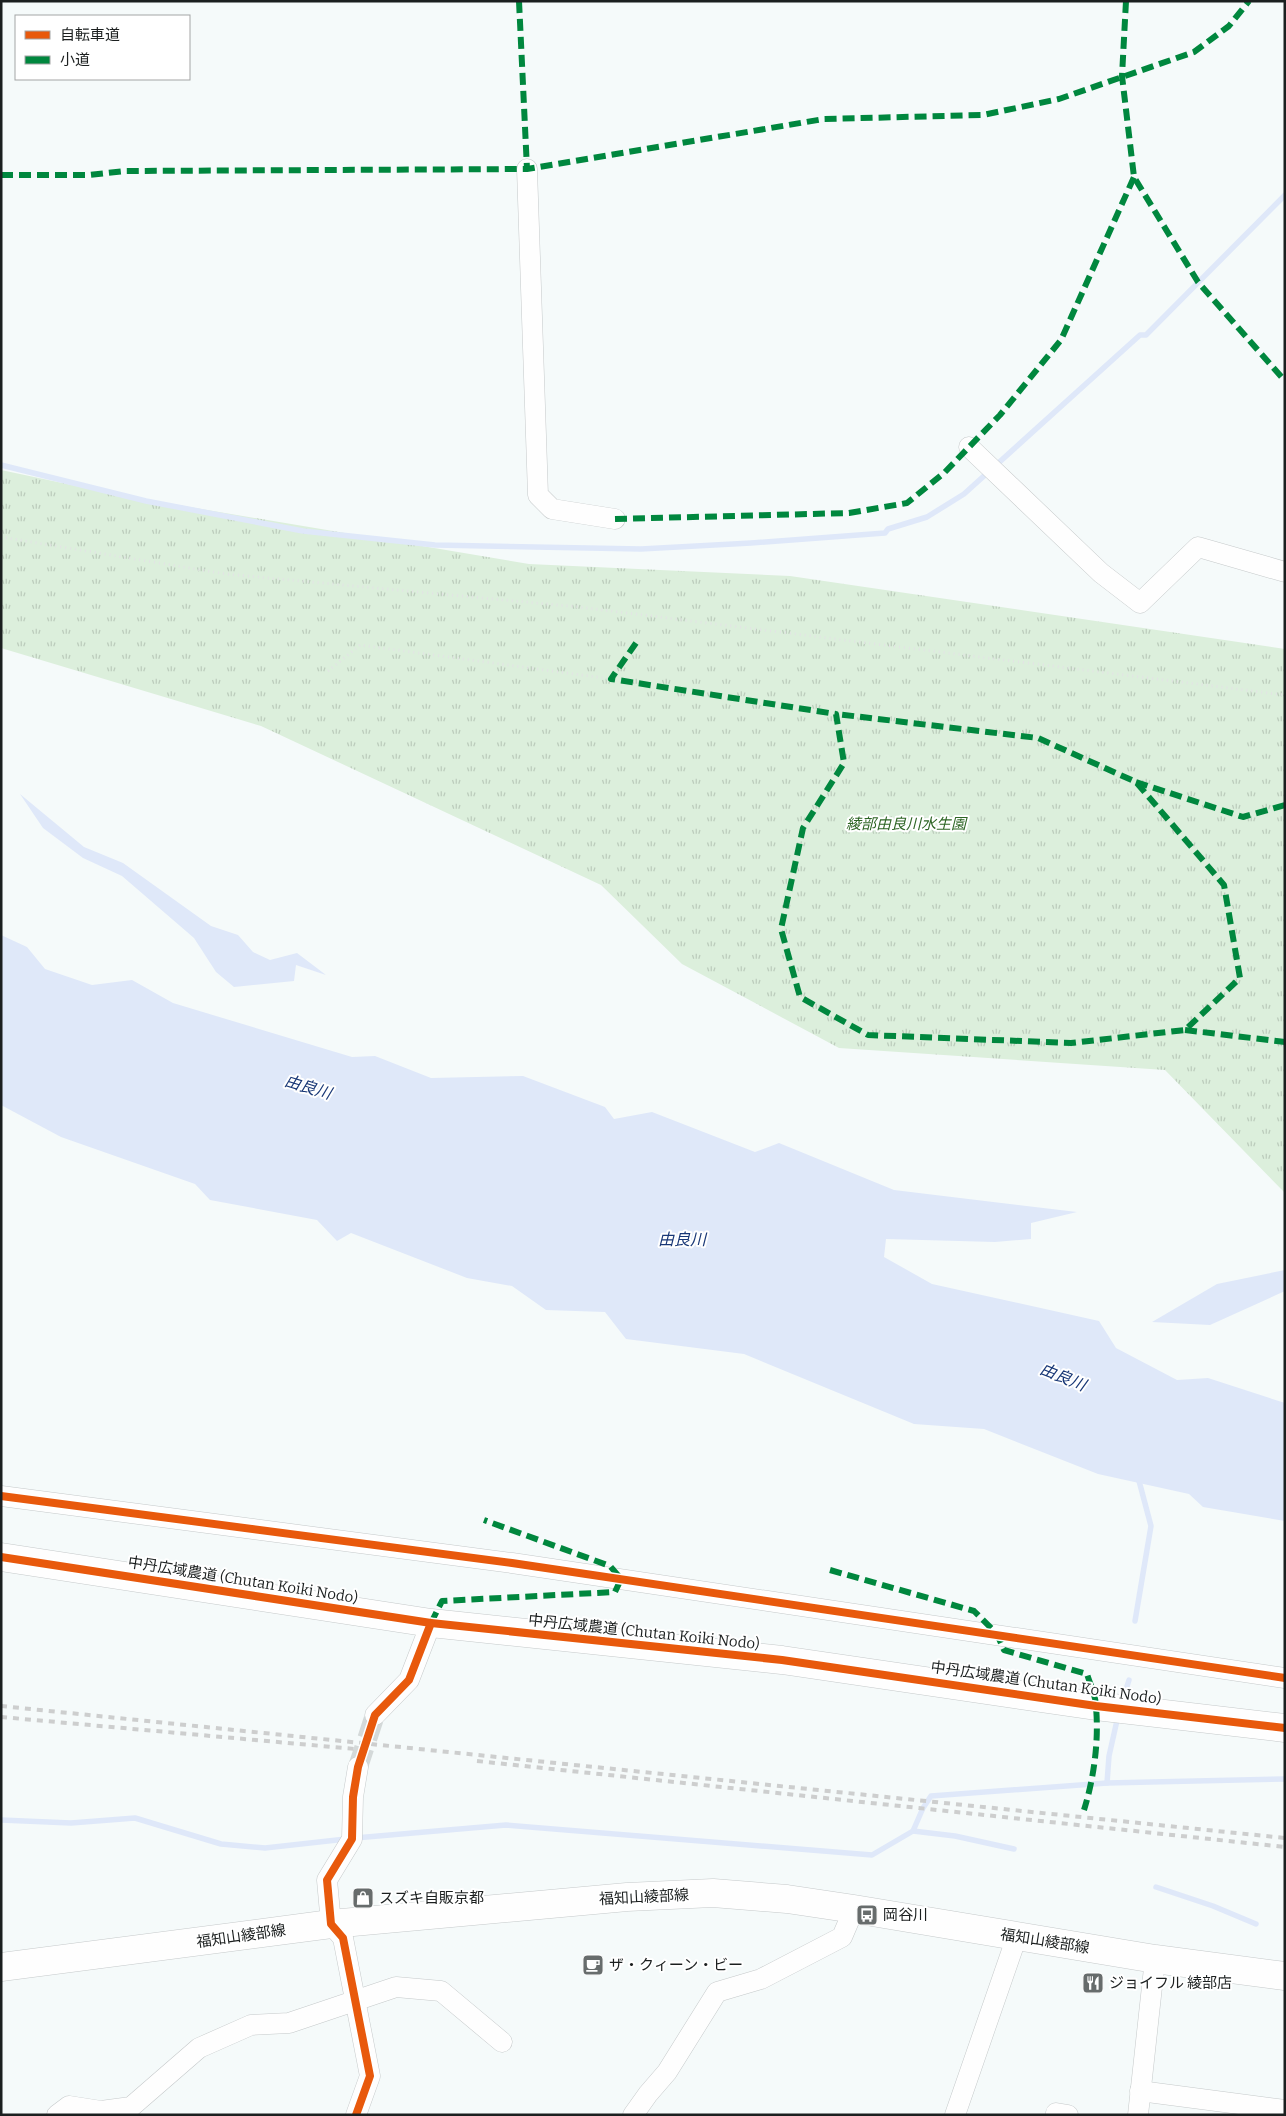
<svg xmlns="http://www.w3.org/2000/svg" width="1286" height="2116" font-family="Bitter,'Noto Sans JP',serif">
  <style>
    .grass { fill: url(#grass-tufts) }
    .water { fill: #dfe8f9 }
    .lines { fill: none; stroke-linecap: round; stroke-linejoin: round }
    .stream { stroke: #dfe8f9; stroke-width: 5.5 }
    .street-tunnel { stroke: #d4d9d9; stroke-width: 20; stroke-dasharray: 20 10; stroke-linecap: butt }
    .street-casing { stroke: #c5c9ca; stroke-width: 21 }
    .secondary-casing { stroke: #c5c9ca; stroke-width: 29 }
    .primary-casing { stroke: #c5c9ca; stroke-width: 29 }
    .path { stroke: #e2e4e4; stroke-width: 3; stroke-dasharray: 1 4; stroke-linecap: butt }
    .street { stroke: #fefefe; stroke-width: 20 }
    .secondary { stroke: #fefefe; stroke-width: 28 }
    .primary { stroke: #fefefe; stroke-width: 28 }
    .rail { stroke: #cdcece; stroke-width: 4; stroke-dasharray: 6 6; stroke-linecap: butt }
    .quiet { stroke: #00873e; stroke-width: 6; stroke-dasharray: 12 6; stroke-linecap: butt }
    .cycleway-casing { stroke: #fff; stroke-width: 11 }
    .cycleway { stroke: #e8590c; stroke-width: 8 }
    .labels { text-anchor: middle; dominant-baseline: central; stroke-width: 4; stroke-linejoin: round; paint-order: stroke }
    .park-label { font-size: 15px; font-style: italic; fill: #2d6524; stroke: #fff }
    .street-label { font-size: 15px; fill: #1b1f1f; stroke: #fff }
    .poi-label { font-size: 15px; fill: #1b1f1f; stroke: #fff; text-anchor: start }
    .water-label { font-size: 16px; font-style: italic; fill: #183776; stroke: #fff }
  </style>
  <defs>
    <pattern id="grass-tufts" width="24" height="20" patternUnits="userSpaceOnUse" patternTransform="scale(1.25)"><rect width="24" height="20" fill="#dcefdc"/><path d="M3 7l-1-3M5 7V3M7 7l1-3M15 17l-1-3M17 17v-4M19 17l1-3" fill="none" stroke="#bcccbc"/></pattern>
  </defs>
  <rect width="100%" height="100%" fill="#f5fafa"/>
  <!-- grass -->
  <polygon class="grass" points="1,470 124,496 529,564 790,576 1285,649 1285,1193 1165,1070 839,1048 682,964 601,885 261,726 1,648"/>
  <!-- water -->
  <g class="water">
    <polygon points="20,794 84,847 123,863 211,926 238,935 253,952 270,960 297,953 326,975 296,965 294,981 234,987 216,972 194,938 122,876 83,858 43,828"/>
    <polygon points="1,935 27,947 45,969 92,985 132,980 173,1003 352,1057 375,1056 431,1078 523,1076 605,1107 614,1119 652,1112 755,1152 779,1143 894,1190 1077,1212 1031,1223 1031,1239 995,1242 886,1239 884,1257 932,1284 1099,1321 1116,1348 1177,1380 1208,1378 1285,1403 1285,1521 1203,1507 1189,1494 1098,1474 984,1429 914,1424 744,1354 626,1339 605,1312 546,1310 512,1286 467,1278 351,1233 337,1241 317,1220 210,1200 195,1184 61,1137 1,1105"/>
    <polygon points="1285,1270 1285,1291 1210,1325 1152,1322 1217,1284"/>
  </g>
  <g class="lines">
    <!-- stream -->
    <g class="stream">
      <polyline points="1,465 146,501 303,531 435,545 641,549 751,543 885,533 888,529 927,517 964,494 1140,335 1146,335 1285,195"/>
      <polyline points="1135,1621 1151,1526 1138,1477"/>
      <polyline points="1122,1702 1129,1680"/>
      <polyline points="1107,1783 1109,1756 1118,1716"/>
      <polyline points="1,1820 71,1823 135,1818 221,1844 265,1848 346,1839"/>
      <polyline points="913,1831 955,1836 1014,1849"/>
      <polyline points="355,1838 506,1825 872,1855 913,1831 923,1808 931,1796 1107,1783 1285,1779"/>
      <polyline points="1156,1887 1213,1906 1256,1924"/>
    </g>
    <!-- street-tunnel -->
    <polyline class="street-tunnel" points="358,1767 375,1715"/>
    <!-- street casing -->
    <g class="street-casing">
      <g id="street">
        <polyline points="527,169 538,495 552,509 615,519"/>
        <polyline points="969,447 1101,573 1140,603 1198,547 1285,572"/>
        <polyline points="1,1496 512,1563 1285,1678"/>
        <polyline points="375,1715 409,1680 431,1623"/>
        <polyline points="1140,2091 1285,2110"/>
        <polyline points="1056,2113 1068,2115"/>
        <polyline points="57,2115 69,2106 101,2111 131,2107 199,2048 251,2025 289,2023 396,1987 441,1991 502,2042"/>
        <polyline points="356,2115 370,2076 343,1938 331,1924 327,1880 352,1839 353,1797 358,1767"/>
        <polyline points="633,2115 648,2094 667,2072 717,1992 761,1979 842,1937 854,1909"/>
        <polyline points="955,2115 1017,1936"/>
        <polyline points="1138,2115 1155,1959"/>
      </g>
    </g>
    <!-- secondary casing -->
    <g class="secondary-casing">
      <polyline id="secondary" points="1,1557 431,1623 782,1660 1096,1706 1285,1728"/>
    </g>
    <!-- primary casing -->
    <g class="primary-casing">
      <polyline id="primary" points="1,1967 331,1924 627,1897 713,1893 787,1899 854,1909 1155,1959 1285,1976"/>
    </g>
    <!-- path -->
    <g class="path">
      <polyline points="1,537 226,574 579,607 1285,695"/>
      <polyline points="328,671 360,645 611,679"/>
    </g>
    <!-- street -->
    <use href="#street" class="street"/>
    <!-- secondary -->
    <use href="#secondary" class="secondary"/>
    <!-- primary -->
    <use href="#primary" class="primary"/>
    <!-- rail -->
    <g class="rail">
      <polyline points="1,1706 1285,1838"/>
      <polyline points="1,1717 355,1749"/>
      <polyline points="477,1761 1285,1847"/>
    </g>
    <!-- quiet -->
    <g class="quiet">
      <polyline points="519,1 527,169"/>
      <polyline points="1126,1 1122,76 1134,177 1198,282 1285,381"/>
      <polyline points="1,175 89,175 126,171 527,169 824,119 983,115 1059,99 1194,52 1229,26 1249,1"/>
      <polyline points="615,519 849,513 907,503 944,473 1000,415 1061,340 1134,177"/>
      <polyline points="636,643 611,679 836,714 844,763 803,828 781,929 800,997 868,1035 1071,1043 1185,1030 1240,978 1224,885 1136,782 1038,738 836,714"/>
      <polyline points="1136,782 1243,817 1285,805"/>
      <polyline points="1185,1030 1285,1042"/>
      <path d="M830,1570L974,1611L997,1634L1004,1650L1087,1674C1090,1684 1096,1696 1096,1707C1099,1741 1094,1778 1084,1810"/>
      <polyline points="431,1623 442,1601 615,1592 621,1579 610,1566 484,1520"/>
    </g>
    <!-- cycleway casing -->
    <g class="cycleway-casing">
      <g id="cycleway">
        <polyline points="1,1496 512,1563 1285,1678"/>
        <polyline points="1,1557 431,1623 782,1660 1096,1706 1285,1728"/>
        <polyline points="356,2115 370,2076 343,1938 331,1924 327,1880 352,1839 353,1797 358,1767 375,1715 409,1680 431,1623"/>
      </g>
    </g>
    <!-- cycleway -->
    <use href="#cycleway" class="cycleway"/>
  </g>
  <!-- icons -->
  <defs>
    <g id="shop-square" transform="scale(1.125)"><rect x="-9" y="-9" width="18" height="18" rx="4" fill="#676c6c" stroke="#fff"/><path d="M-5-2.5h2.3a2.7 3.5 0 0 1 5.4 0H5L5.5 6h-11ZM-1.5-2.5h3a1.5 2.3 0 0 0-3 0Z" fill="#fff"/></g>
    <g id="bus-square" transform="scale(1.125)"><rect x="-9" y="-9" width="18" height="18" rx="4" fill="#676c6c" stroke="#fff"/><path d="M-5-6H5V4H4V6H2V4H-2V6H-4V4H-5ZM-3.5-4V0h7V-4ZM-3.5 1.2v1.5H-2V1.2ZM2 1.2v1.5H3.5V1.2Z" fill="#fff"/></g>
    <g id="cafe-square" transform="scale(1.125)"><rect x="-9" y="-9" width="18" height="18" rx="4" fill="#676c6c" stroke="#fff"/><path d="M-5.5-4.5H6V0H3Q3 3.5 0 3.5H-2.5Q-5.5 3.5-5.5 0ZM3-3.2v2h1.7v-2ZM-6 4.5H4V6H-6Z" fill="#fff"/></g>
    <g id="restaurant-square" transform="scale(1.125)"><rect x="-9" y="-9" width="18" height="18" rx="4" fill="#676c6c" stroke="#fff"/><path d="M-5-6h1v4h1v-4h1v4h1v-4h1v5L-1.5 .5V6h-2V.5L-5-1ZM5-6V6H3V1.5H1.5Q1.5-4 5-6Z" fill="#fff"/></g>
  </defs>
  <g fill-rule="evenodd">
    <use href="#shop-square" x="363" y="1898"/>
    <use href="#bus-square" x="867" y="1915"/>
    <use href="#cafe-square" x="593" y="1965"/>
    <use href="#restaurant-square" x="1093" y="1983"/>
  </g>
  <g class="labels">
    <!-- park labels -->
    <g class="park-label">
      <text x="906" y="824">綾部由良川水生園</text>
    </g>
    <!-- street labels -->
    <g class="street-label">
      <text transform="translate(243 1580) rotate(9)">中丹広域農道 (Chutan Koiki Nodo)</text>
      <text transform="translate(644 1632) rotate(6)">中丹広域農道 (Chutan Koiki Nodo)</text>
      <text transform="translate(1046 1683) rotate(8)">中丹広域農道 (Chutan Koiki Nodo)</text>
      <text transform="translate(644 1897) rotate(-3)">福知山綾部線</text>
      <text transform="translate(241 1936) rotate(-8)">福知山綾部線</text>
      <text transform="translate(1045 1941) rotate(9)">福知山綾部線</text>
    </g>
    <!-- poi labels -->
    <g class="poi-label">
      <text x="379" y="1898">スズキ自販京都</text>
      <text x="883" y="1915">岡谷川</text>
      <text x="609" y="1965">ザ・クィーン・ビー</text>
      <text x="1109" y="1983">ジョイフル 綾部店</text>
    </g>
    <!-- water labels -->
    <g class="water-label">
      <text transform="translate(308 1087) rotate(17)">由良川</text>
      <text x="682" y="1239">由良川</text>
      <text transform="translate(1063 1377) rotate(22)">由良川</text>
    </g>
  </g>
  <!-- border -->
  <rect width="1286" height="2116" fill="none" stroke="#1b1f1f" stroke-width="5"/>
  <!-- legend -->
  <rect x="15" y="15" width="175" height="65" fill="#ffffff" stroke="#a4a5a5"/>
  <rect x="25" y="31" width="25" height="8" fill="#e8590c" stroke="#a4a5a5"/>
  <text x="60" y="40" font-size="15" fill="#1b1f1f">自転車道</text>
  <rect x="25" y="56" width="25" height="8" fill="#00873e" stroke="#a4a5a5"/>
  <text x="60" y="65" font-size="15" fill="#1b1f1f">小道</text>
</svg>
